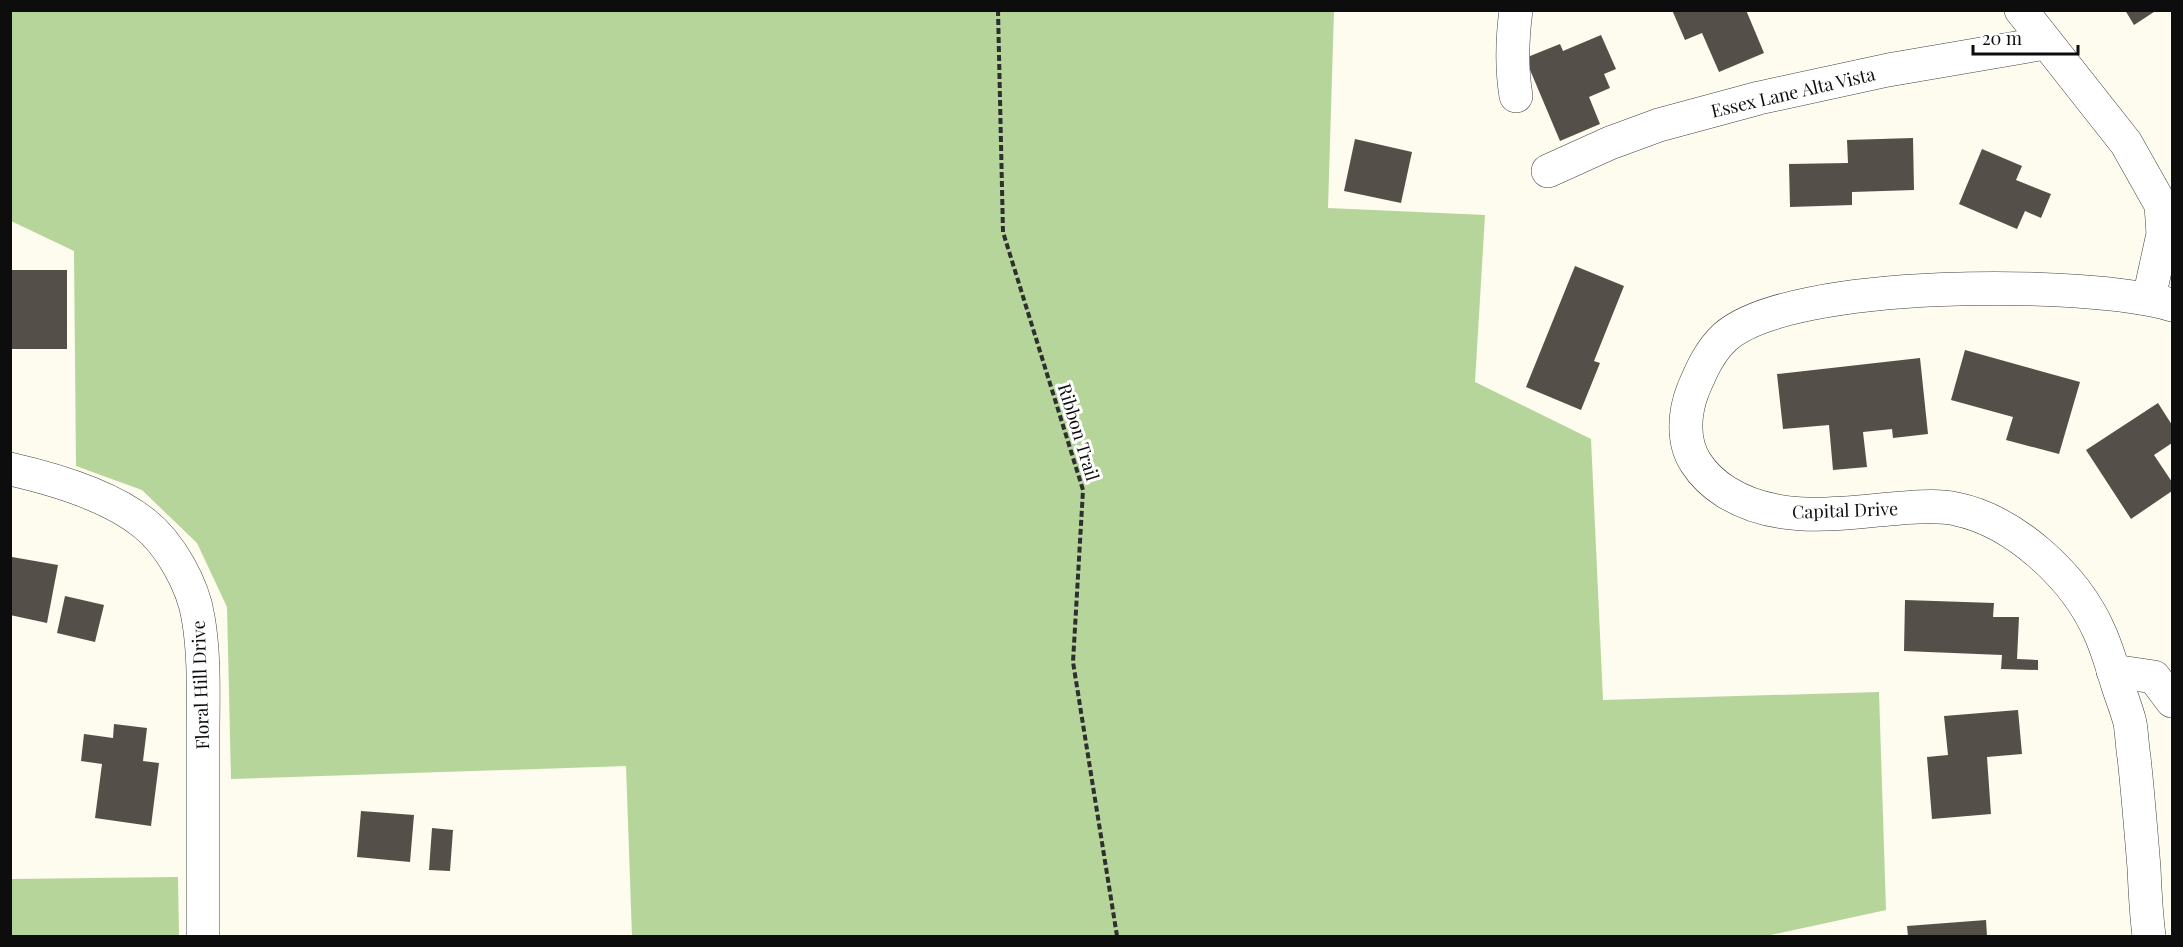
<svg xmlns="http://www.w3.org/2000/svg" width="2183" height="947" font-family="'Playfair Display',serif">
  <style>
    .forest { fill: #b5d59b }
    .building { fill: #554f4a }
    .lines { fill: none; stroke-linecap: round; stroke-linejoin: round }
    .minor-casing { stroke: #404040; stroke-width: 34 }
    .path { stroke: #2f2f2f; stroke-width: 4; stroke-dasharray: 6 3; stroke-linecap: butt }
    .minor { stroke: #fff; stroke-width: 33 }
    .labels { text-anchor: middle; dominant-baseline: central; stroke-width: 6; stroke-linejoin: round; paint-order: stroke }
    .street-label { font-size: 18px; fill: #0d0d0d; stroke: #fff }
  </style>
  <rect width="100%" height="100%" fill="#fefbef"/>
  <!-- forest -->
  <g class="forest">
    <polygon points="11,10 1334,11 1328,208 1485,215 1475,382 1591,439 1603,700 1879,692 1886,910 1766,936 632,936 626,766 231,779 227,607 197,543 142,490 76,466 74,251 11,221"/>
    <polygon points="178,877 179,936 11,936 11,879"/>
  </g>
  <!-- building -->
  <g class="building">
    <polygon points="1672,10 1746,10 1764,53 1719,72 1702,33 1685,40"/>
    <polygon points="2125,10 2157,10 2134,25"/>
    <polygon points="1601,35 1616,69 1604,74 1610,88 1589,97 1600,124 1560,141 1525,58 1560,44 1563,51"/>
    <polygon points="1913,138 1914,190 1852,192 1852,205 1790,207 1789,164 1848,163 1847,140"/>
    <polygon points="1355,139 1412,152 1401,203 1344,191"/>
    <polygon points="1982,149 2022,166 2016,180 2051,194 2041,218 2025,211 2017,229 1959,204"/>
    <polygon points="1575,266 1624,286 1594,361 1600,363 1581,410 1526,387"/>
    <polygon points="10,270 67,270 67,349 11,349"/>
    <polygon points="1965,350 2080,382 2059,454 2006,440 2013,417 1951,400"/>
    <polygon points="1920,358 1928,434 1893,438 1892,429 1863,432 1867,467 1833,470 1829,425 1783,429 1777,374"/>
    <polygon points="2158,403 2172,425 2172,443 2154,455 2172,482 2172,491 2131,519 2086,450"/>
    <polygon points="12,557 58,565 47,623 10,615"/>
    <polygon points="65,596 104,605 95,642 57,633"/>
    <polygon points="1905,600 1994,603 1993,617 2019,617 2017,659 2038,660 2038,670 2001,669 2002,655 1904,651"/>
    <polygon points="2018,710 2022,754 1987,757 1991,814 1932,819 1927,757 1948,755 1944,716"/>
    <polygon points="114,724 147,728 143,761 159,763 151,826 95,818 102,764 81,761 84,734 113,738"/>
    <polygon points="361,811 414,815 410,862 357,857"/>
    <polygon points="432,828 453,830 450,871 429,870"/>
    <polygon points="1986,920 1987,936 1908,936 1907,926"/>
  </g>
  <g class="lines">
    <!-- minor casing -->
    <g class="minor-casing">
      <g id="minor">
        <polyline points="2021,10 2126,143 2161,205 2163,234 2149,298"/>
        <path d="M1516,96C1511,66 1512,40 1516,10"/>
        <polyline points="1548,171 1610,143 1659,125 1759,98 1888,70 2045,43"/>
        <path d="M10,469C54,479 110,495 145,524C170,544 193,585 198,617C205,656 203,697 203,736C203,803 203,870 203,936"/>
        <polyline points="2113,671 2154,677 2172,701"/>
        <path d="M2149,936C2146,913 2145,891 2144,868C2141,831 2138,794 2134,757C2132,746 2132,734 2130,723C2127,710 2121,696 2117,683C2112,666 2107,648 2099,631C2075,577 2015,521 1956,509C1939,505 1918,507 1901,508C1842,513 1779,525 1726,492C1715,485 1703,474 1696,463C1682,442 1684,413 1693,390C1701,371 1709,352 1725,337C1791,278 2089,280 2172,305"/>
      </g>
    </g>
    <!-- path -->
    <polyline class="path" points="998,10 1003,232 1083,490 1073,662 1117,936"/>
    <!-- minor -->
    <use href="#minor" class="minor"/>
  </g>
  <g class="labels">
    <!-- street labels -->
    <g class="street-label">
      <text transform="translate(1793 92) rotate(-13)">Essex Lane Alta Vista</text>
      <text transform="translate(1079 432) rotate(73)">Ribbon Trail</text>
      <text transform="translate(1845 510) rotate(-2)">Capital Drive</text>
      <text transform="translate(200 685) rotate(-92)">Floral Hill Drive</text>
    </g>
  </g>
  <!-- border -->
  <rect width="2183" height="947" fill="none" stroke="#0d0d0d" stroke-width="24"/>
  <!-- scale -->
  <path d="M1973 45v9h105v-9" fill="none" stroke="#0d0d0d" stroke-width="3"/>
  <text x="1982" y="45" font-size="18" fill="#0d0d0d" stroke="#ffffff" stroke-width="4.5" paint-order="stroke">20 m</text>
</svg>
